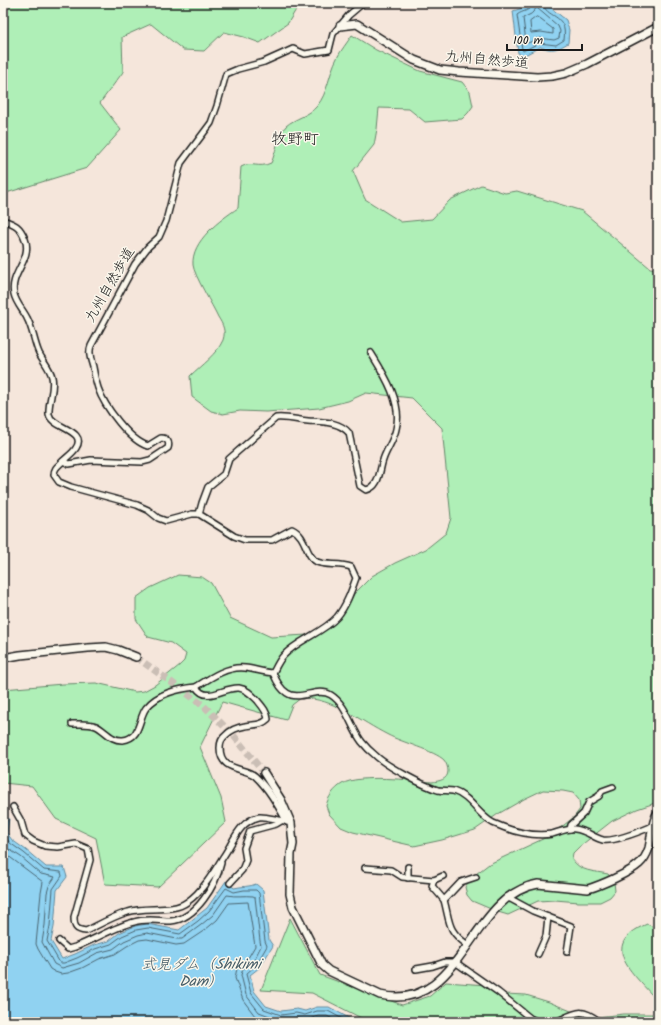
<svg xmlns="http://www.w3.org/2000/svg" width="661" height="1025" font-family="Kalam,'Klee One',sans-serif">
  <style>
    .green { fill: #afefb7; stroke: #66866a }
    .water { fill: #90d2f1; stroke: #62899c }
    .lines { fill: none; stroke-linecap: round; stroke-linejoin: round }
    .shore { stroke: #4a6571; stroke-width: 1 }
    .secondary-tunnel { stroke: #cabeb5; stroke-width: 7; stroke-dasharray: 7 3.5; stroke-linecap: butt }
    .street-casing { stroke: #1c1c1c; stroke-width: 8 }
    .secondary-casing { stroke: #1c1c1c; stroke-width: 10 }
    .street { stroke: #fbf7ec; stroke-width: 5 }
    .secondary { stroke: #fbf7ec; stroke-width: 7 }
    .labels { text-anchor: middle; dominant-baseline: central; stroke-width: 3; stroke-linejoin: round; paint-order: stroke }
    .street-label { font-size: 14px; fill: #1c1c1c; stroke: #fbf7ec }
    .water-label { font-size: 15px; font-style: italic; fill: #455c67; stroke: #fbf7ec }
    .quarter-label { font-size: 16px; fill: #1c1c1c; stroke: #fbf7ec }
  </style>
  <rect width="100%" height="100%" fill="#f5e6db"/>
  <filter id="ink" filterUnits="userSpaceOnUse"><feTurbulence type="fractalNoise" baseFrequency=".025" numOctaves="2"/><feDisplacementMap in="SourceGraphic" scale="8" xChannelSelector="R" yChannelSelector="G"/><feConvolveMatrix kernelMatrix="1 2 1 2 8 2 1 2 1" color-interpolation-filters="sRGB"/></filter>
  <g filter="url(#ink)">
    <!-- green -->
    <g class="green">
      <polygon points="3,3 300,3 288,23 260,43 244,37 224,32 204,51 183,50 151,24 122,37 123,72 100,103 121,130 87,168 3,194"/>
      <path d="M352,35L376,50L420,71L462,82L470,92L473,106L468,113L462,119L425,122L409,109L379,108L377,129L374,145L353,171L365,199L401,222L432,219L450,200L481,185L505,193L517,191L582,211L650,268L658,269V802L637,809L612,821L579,847L573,853L572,859C580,872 594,871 608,874L614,882L615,891L610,897L600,902H579L555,900L538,901L508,915L498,912L472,901L467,895L465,887L472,877L489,864L545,838L564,825L574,817L580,809L579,800L573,793L563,791L543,790L524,799L498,814L475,830L442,840L414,846L353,832L341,827L329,814L326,806C328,797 334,789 342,784C359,774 411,780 432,782C439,781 448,780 448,771C448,768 446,762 444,760C435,751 401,742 388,735C360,721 334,698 301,698L292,705L286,720L222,702L200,747L221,798L226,822L158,887L105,884L96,838L56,819L32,786L3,783V689L63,684L96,683L135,692L144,691L155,685L180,665L184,661L186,654L171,643L148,637L136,619V598L150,588L178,575L202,577L211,583L230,618L271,637L307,635L343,614L354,594L372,576L395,563L426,549L446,533L451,518L442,428L412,398L366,393L348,401L319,408L266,412L240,411L223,414L211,411L192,397L190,376C201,365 217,354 223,340C226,331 223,325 218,317C213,306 194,275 193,265C191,241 220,220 238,208L241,167C252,161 258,169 271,163C276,153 278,134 286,126C295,118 309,116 317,106C328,93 329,73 337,58C341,50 347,43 352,35Z"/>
      <polygon points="290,918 320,975 402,1005 430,996 446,982 486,985 504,994 526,995 549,1002 588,1018 624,1014 658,1014 658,1022 369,1022 312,993 261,990"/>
      <path d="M647,924L656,928L658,932V1002C636,975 595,946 647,924Z"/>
    </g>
    <!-- water -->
    <g class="water">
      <path d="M530,3H545L566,20L569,30L568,43C557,50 552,51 540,47L523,56L518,53L513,11L526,7Z"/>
      <path d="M9,818L7,833L12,840L26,850L46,867H64L67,877L57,890L54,927L51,941L62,959L75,954L94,945L109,941L119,933L135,926L147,924L179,930L207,908L226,881L234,888C242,886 250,887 256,884L263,890L269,940L273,946L259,968L250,975L254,991L266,1006L281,1011L297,1009L305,1011L317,1007H329L356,1022H3V827Z"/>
    </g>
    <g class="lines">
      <!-- shore -->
      <g class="shore">
        <path d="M532,3C531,12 523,10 517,15L522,49L523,51L539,43L556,45L564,40C568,12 545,19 543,3"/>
        <polygon points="537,8 558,26 560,31 559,38 554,40 539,38 528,43 526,42 523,18 531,14"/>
        <polygon points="537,17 553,29 553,34 541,32 531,33 530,22"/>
        <polyline points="3,834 10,843 24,853 44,870 61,872 62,876 53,889 50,926 47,941 60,963 64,963 77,958 95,949 111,944 122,936 136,930 148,928 180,934 198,921 209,911 226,888 234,892 244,890 256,890 259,893 265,941 267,946 256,965 246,974 251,993 264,1009 281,1015 296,1013 305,1015 317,1011 328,1011 348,1022"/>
        <path d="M3,843L7,848L21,857L41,874L55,877L49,886L47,893L45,925L42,942L54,964L62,968L79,963L97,953L113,949L124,941L138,935L147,933L177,939H182L201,925L213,915L227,895C236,897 244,895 253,896L255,897L260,941L261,946L253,962L243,969L241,975L246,995L259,1012L280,1020L296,1018L306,1020L318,1016H327L338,1022"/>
        <polyline points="3,852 43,882 41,893 36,944 38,949 50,969 55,972 61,974 68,973 82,968 99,959 115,954 127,946 139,940 147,939 176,945 184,944 205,930 217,920 229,903 248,902 255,946 248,958 237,968 235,978 243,1000 255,1016 267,1022"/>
      </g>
      <!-- secondary-tunnel -->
      <polyline class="secondary-tunnel" points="136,657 203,705 234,736 264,773"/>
      <!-- street casing -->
      <g class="street-casing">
        <g id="street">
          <path d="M3,220C15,224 20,226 25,239C33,259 9,274 14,294C16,303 23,310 27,318C33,329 34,342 39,353C43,361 50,368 52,377C55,389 48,401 49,414C51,428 88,430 76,448C73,453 67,457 63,461"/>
          <path d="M199,514L202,503L208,487L224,474L229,459L276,418C287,417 297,420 308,421C322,422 339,421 349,433L360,486L366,490C380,487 379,471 383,460C386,450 394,440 396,429C403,403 384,374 371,353"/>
          <path d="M273,673C276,667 279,660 284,655C298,640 324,632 337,617C346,606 351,592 356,578L351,567C340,563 326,566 317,562C305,556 307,536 292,529L272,540H245L234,536L199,514H192L166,521L158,518L148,510L137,505L71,487L59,482L54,475C54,468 58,466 63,461L69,464L91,460L142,462L150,460L168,448C170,442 167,438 161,438L148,446C130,441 104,406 98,388C96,382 94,374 93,367C91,360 88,353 91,346L135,264L148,247L159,237L166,221L181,163L211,123L217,106L226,74L238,69L264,62L293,49L305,54L329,50L333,34L349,15L363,3"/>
          <path d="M273,673C276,680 280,689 287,693C300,702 317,686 331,695C347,705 351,728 362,742C366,747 370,751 375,755C386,766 424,786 438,790C443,791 449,790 453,791C470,796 478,815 493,823C511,831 532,837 552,834C559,832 568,828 575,829C586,830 594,838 603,840C615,842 641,831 653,826"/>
          <path d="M273,673C263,672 254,669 245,668C227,666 210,678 196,687C207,704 223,687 239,688C247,689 252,695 257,700C262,706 267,711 268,719C261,726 254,724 245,726C239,727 231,730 226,735C222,738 220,743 220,748C220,772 245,767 255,776C269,789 278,806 287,822"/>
          <path d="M72,724C80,724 89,723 96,726C105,730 111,741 123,740C141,738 138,719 146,708C158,693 178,689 196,687"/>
          <path d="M13,807L21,821L25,835L33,841L45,846L58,847L76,844L88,849L90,860L74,917C74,927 76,930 86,931C100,924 114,916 128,912C145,906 173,913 187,902C202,892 214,872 223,857C233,843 239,821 259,817C263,816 286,821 291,823"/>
          <polyline points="570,829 571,825 584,813 589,802 599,796 602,791 613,787"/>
          <polyline points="408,867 408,878"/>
          <polyline points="365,868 391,870 402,877 434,880"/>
          <polyline points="443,876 434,880 432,886 444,900"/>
          <polyline points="230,883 242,870 246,860 244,848 250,831 276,824 281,821"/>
          <polyline points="507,897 533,911 571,926 567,952"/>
          <path d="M59,941L68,949L75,947C94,940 114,927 134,922C147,918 159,921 171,921C196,919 216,885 221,863"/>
          <path d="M468,945C447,931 450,922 444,900L461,882L476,877"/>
          <polyline points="538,954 546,936 548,917"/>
          <polyline points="416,969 433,966 445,962 455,962 498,992 530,1018 538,1022"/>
          <path d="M556,1022C577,1012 581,1007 600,1022"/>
        </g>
      </g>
      <!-- secondary casing -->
      <g class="secondary-casing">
        <g id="secondary">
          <polyline points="340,26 357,24 414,60 440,70 459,72 537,77 552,76 566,73 587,64 658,27"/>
          <polyline points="3,658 20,655 88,648 106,647 118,650 136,657"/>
          <path d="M264,773L281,800L291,823L293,844L291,854L290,894L293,907L322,965L329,971L380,995C462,1014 469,895 538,884L588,889C601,885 629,873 639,864C644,860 647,854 649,848C652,836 651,823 658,812"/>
        </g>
      </g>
      <!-- street -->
      <use href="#street" class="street"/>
      <!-- secondary -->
      <use href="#secondary" class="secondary"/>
    </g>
  </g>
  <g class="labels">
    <!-- street labels -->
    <g class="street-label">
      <text transform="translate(487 60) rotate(5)">九州自然歩道</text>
      <text transform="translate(110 285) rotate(-60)">九州自然歩道</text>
    </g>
    <!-- water labels -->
    <g class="water-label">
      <text x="201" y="965">式見ダム（Shikimi<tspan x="201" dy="17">Dam）</tspan></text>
    </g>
    <!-- quarter labels -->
    <g class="quarter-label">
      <text x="295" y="139">牧野町</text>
    </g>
  </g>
  <!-- margin -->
  <rect width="661" height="1025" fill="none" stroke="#fbf7ec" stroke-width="16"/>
  <rect x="8" y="8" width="645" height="1009" fill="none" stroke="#1c1c1c" stroke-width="1.5" filter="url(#ink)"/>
  <!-- scale -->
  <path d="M507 44v6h75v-6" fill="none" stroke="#1c1c1c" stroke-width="2"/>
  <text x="513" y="44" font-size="12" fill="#1c1c1c" stroke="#fbf7ec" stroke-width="3" paint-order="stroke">100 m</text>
</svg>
